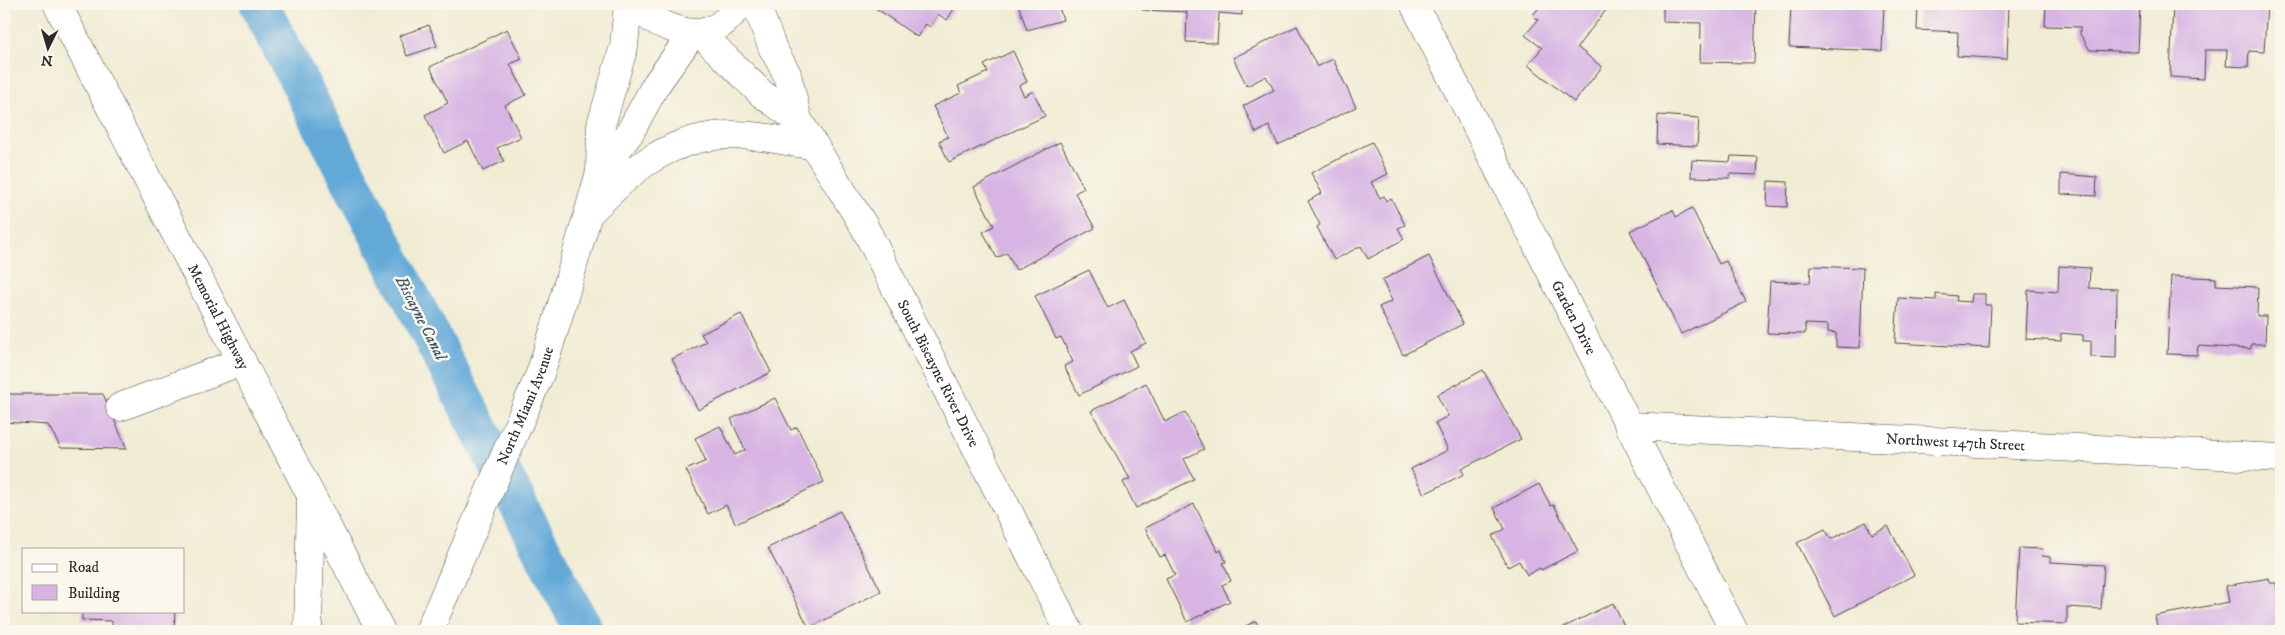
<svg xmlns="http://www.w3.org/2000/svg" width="2285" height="635" font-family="'IM FELL DW Pica',serif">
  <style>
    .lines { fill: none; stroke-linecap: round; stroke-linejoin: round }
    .canal { stroke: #62a9d8; stroke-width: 39 }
    .building { fill: #d7b4e3 }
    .minor-casing { stroke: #494844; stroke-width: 29 }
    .minor { stroke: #fff; stroke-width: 28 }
    .labels { text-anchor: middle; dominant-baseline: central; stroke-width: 5; stroke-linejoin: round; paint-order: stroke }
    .street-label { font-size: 15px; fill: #2b2b2b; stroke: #fbf7ec }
    .water-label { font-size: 16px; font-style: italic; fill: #3e5768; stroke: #fbf7ec }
  </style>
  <rect width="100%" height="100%" fill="#fbf7ec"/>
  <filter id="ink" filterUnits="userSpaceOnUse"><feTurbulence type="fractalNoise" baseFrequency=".02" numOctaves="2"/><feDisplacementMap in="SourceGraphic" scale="10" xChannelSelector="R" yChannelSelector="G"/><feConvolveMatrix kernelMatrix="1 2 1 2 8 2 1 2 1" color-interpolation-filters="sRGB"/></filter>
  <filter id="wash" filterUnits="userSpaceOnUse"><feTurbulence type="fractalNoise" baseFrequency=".0096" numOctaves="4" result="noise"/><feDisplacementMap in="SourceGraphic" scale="20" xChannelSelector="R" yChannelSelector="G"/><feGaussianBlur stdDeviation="1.12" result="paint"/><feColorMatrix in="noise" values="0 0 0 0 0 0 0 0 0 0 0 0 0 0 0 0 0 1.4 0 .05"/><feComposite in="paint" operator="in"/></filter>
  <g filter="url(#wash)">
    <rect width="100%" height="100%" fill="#f1ecd4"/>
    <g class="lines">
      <!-- canal -->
      <polyline class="canal" points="259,4 584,631"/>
    </g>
    <g id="blocks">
      <!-- building -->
      <g class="building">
        <polygon points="870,4 957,4 947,20 938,14 930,27 926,24 917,37"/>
        <polygon points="1018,4 1058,4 1063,20 1027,30"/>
        <polygon points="1142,4 1242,4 1242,15 1219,13 1217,43 1186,42 1187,12 1142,10"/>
        <polygon points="1542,4 1611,4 1577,47 1602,67 1574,102 1528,65 1542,48 1525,35 1538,20 1533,15"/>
        <polygon points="1663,4 1756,4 1754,63 1700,62 1701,23 1663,22"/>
        <polygon points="1791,4 1884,4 1882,51 1789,47"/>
        <polygon points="1918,4 2009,4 2007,59 1957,56 1958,32 1917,30"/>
        <polygon points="2046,4 2140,4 2138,52 2090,50 2080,34 2080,27 2045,26"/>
        <polygon points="2173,4 2267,4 2264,52 2249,51 2248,67 2226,66 2227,50 2205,50 2204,79 2170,77"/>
        <polygon points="429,25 437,46 407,56 399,36"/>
        <polygon points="1297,26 1317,67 1333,59 1356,107 1278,145 1269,126 1256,133 1243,106 1274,90 1266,76 1247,86 1233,58"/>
        <polygon points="507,29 522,59 510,64 526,95 505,105 521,137 497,148 504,161 483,171 468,141 444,153 425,115 448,103 430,67"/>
        <polygon points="1013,51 1027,82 1019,86 1024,96 1033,91 1045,116 949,162 939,141 948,137 933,106 961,93 958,86 988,72 984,65"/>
        <polygon points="1658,115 1699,118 1697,146 1657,144"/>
        <polygon points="1060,142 1084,188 1075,193 1095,228 1016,270 1007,253 997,258 983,232 994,226 974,187"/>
        <polygon points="1372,142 1388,174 1371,182 1380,198 1384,196 1386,201 1391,198 1405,225 1398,228 1404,239 1368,259 1361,246 1334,260 1317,227 1320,225 1308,201 1322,193 1311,173"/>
        <polygon points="1731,156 1758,157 1757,175 1730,174 1729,178 1691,177 1692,160 1730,162"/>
        <polygon points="2061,174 2097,177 2096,196 2061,194"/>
        <polygon points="1768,181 1788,182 1787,207 1767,206"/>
        <polygon points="1692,208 1719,264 1726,261 1746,302 1681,334 1630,231 1673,210 1676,217"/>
        <polygon points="1429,256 1463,324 1403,355 1379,307 1392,301 1382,280"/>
        <polygon points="1811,266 1863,268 1860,348 1836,347 1836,333 1828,332 1828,325 1805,324 1805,334 1767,333 1770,281 1810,283"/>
        <polygon points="2059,266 2090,268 2089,288 2117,289 2116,358 2091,357 2091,341 2083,341 2083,335 2061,333 2061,341 2026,339 2028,290 2058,292"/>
        <polygon points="1089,270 1108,308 1124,300 1146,343 1130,351 1137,366 1079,395 1064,366 1073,362 1061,337 1056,339 1035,296"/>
        <polygon points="2171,276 2216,278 2216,285 2258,287 2257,316 2266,316 2265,344 2251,344 2251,349 2198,346 2197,355 2167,354"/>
        <polygon points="1936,294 1957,296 1956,301 1971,302 1972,294 1985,294 1985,305 1991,305 1989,348 1895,343 1898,298 1936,300"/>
        <polygon points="741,314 771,372 698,410 672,359 706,342 701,334"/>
        <polygon points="1483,370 1521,439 1461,469 1464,474 1424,494 1411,469 1448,450 1435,423 1448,416 1437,395"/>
        <polygon points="1146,383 1165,422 1185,412 1204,449 1184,459 1194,479 1136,508 1123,482 1130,479 1091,411"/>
        <polygon points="4,394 103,394 127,449 61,448 48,425 4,422"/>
        <polygon points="775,398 791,430 797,427 824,482 736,524 726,505 708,514 686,470 706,461 695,438 720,426 735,455 745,450 731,419"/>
        <polygon points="1539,484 1551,506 1554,505 1578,551 1541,570 1540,568 1527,575 1519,561 1508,567 1492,536 1505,529 1494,508"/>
        <polygon points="1194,504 1218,552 1221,550 1226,562 1223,563 1231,581 1222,585 1230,601 1187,622 1166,579 1175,575 1165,555 1160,557 1145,528"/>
        <polygon points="840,511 881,591 809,628 768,548"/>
        <polygon points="1866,522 1872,534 1888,526 1914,575 1835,616 1797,543 1825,529 1831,539"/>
        <polygon points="2019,548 2043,549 2042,556 2050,557 2050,562 2104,565 2101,609 2067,607 2067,624 2015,622"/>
        <polygon points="2269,578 2270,583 2276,583 2281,611 2281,631 2158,631 2155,616 2229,602 2226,586"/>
        <polygon points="1613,603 1624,626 1616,631 1556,631"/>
        <polygon points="82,611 175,611 174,631 112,631 112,621 82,620"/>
        <polygon points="1256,621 1261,631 1235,631"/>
      </g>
    </g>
  </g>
  <g filter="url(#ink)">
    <use href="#blocks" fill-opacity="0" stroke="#494844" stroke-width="1"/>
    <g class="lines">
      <!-- minor casing -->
      <g class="minor-casing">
        <g id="minor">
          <path id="s1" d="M57,4L381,631"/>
          <path d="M633,4C644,15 655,22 669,27C701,40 721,31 740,4"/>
          <path id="s2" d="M756,4L773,49L787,74L798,120L864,226L1069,631"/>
          <path id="s3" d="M1414,4L1734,631"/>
          <polyline points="701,34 762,94 798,120"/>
          <polyline points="600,172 629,134 655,86 692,34"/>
          <path d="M588,214C606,197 624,177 645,163C705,123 749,134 815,146"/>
          <polyline points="120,407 242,361"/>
          <path id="s4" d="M1630,426L2281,458"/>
          <polyline points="308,631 311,499"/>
          <path id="s5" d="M429,631L540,374L558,318L600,172L601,125L624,46L628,4"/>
        </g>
      </g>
      <!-- minor -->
      <use href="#minor" class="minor"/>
    </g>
  </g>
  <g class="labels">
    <!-- street labels -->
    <g class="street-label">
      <text stroke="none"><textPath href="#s1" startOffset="352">Memorial Highway</textPath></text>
      <text stroke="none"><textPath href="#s3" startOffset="352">Garden Drive</textPath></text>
      <text stroke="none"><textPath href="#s2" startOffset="414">South Biscayne River Drive</textPath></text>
      <text stroke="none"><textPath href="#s5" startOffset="245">North Miami Avenue</textPath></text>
      <text stroke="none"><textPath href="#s4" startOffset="326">Northwest 147th Street</textPath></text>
    </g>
    <!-- water labels -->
    <g class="water-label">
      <text transform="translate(421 318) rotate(63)">Biscayne Canal</text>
    </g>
  </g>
  <!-- margin -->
  <rect width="2285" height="635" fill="none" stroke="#fbf7ec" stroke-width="20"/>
  <!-- legend -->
  <rect x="22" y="548" width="162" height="65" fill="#fbf7ec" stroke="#a8a59f"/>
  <rect x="32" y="564" width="25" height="8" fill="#ffffff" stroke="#a8a59f"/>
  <text x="68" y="572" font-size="15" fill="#2b2b2b">Road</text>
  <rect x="32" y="585" width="25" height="15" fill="#d7b4e3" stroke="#a8a59f"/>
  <text x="68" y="598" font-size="15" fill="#2b2b2b">Building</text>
  <!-- north arrow -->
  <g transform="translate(48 48) rotate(185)" stroke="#fbf7ec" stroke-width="4" paint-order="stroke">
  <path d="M0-4L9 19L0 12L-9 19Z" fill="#2b2b2b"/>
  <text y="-8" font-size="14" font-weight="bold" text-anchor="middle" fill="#2b2b2b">N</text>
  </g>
</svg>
